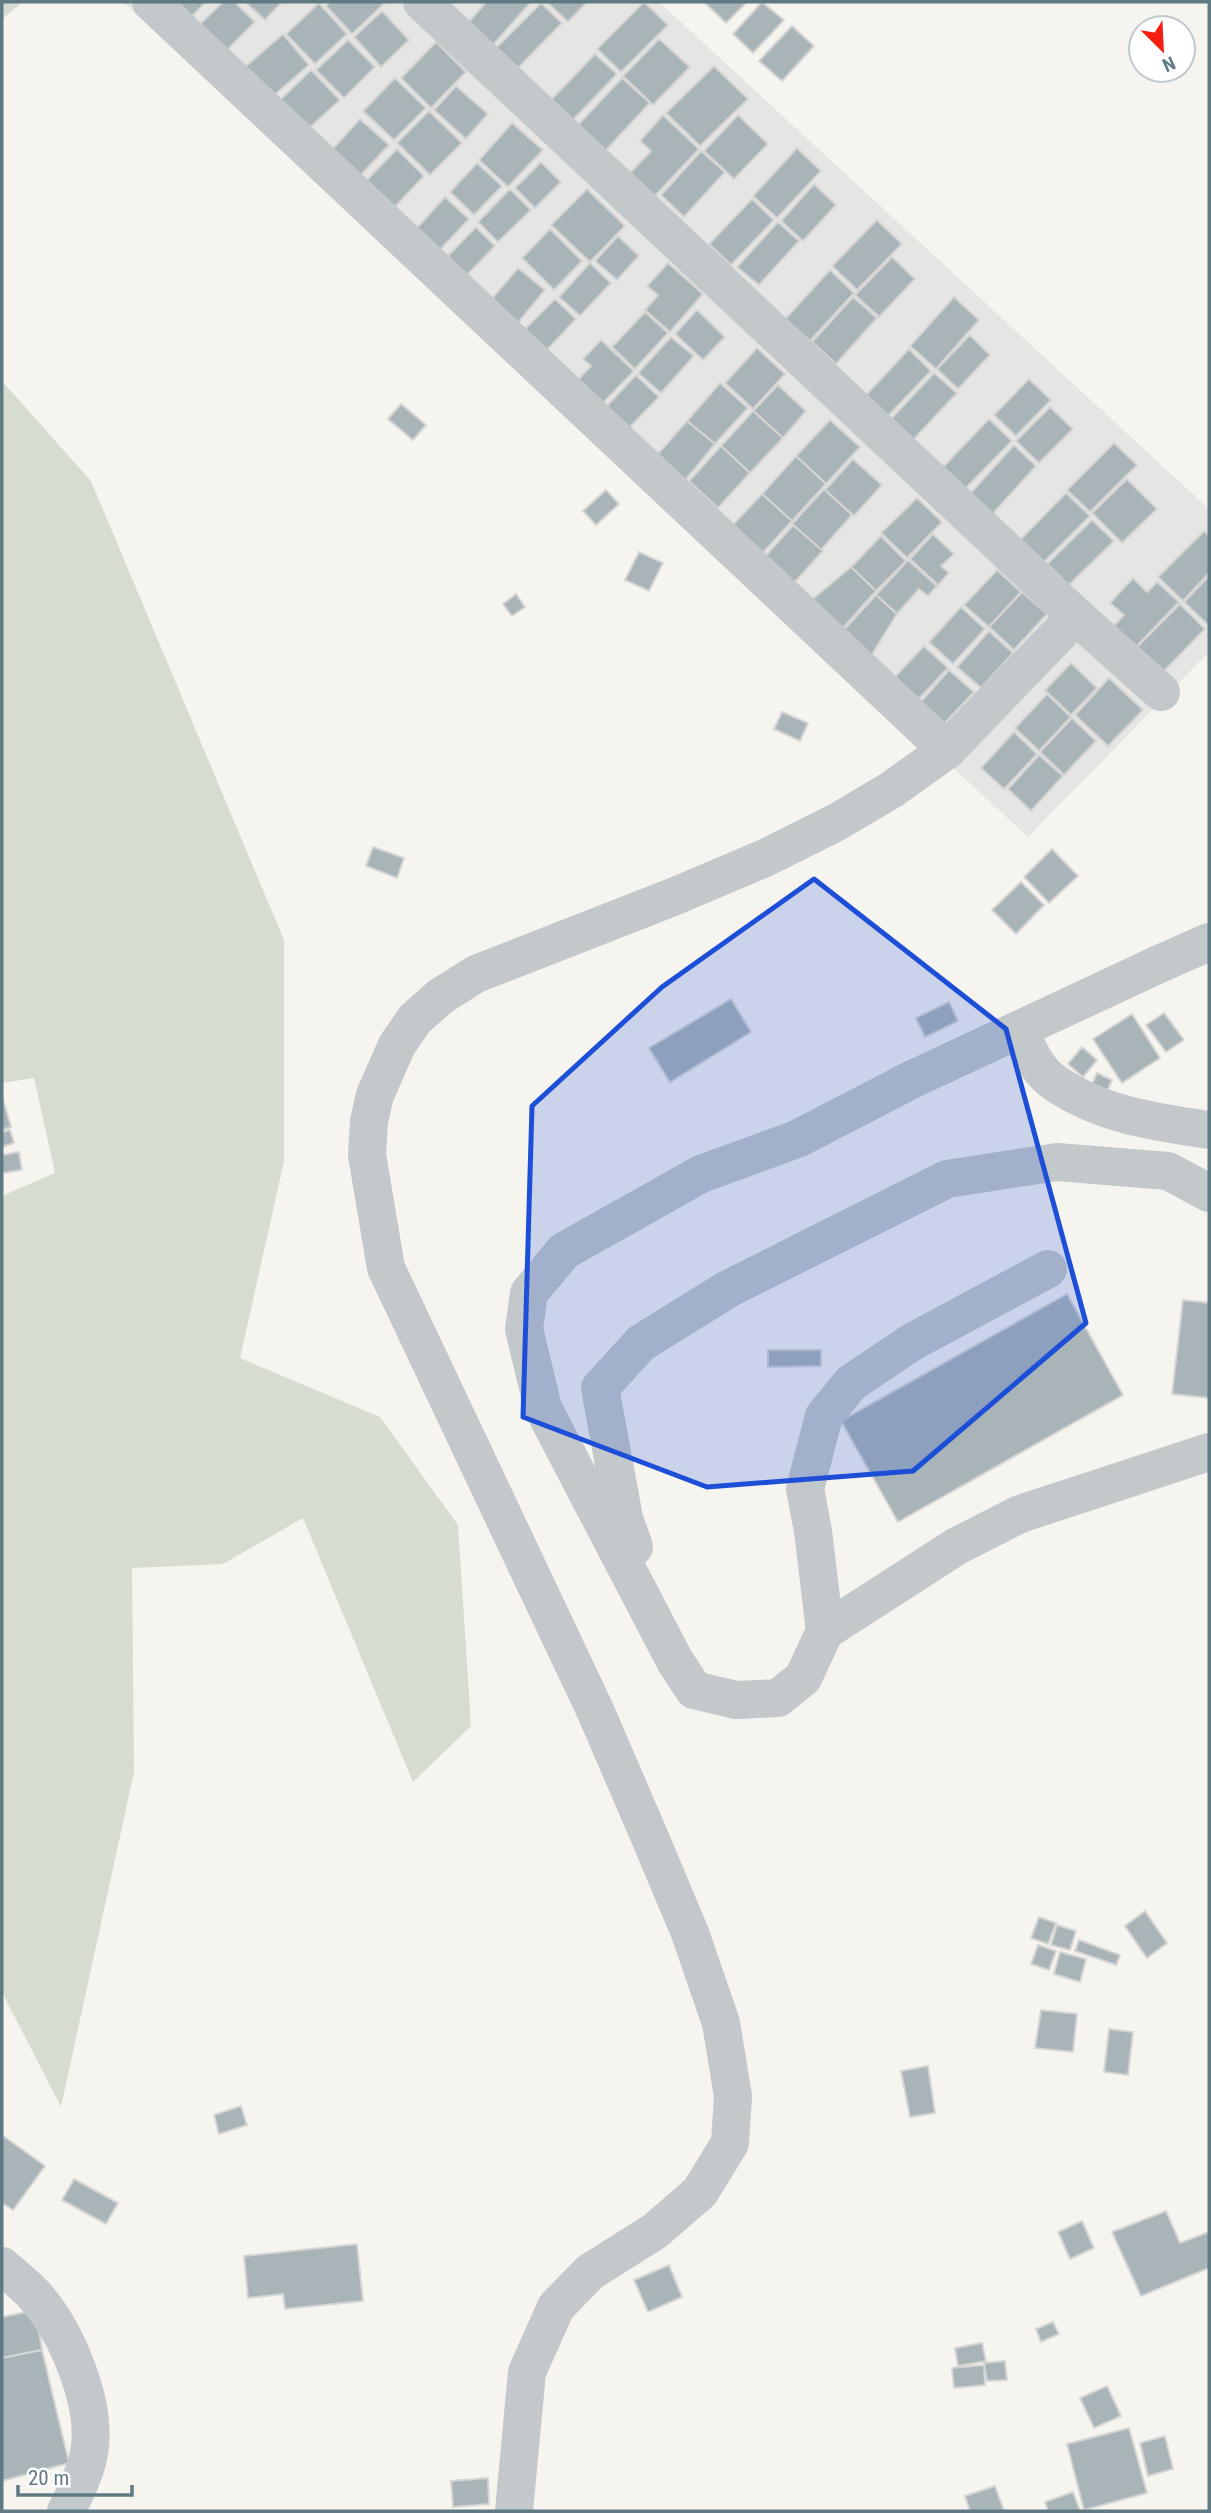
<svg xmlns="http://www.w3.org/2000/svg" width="1211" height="2513" font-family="'Roboto Condensed',sans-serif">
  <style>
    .built { fill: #e5e5e3 }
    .green { fill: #d7dcd0 }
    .building { fill: #a9b4b8; stroke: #d5d5d3; stroke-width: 2 }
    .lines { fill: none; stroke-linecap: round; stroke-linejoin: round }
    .minor { stroke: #c3c8ca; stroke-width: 38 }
    .marked { fill: #1d4ed8; fill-opacity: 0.2; stroke: #1d4ed8; stroke-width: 5; stroke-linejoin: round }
  </style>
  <rect width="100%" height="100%" fill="#f5f4ef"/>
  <!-- built -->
  <polygon class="built" points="123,2 659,2 1209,509 1209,652 1028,837"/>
  <!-- green -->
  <g class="green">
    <polygon points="2,2 23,2 2,19"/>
    <polygon points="2,381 91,481 284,940 284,1161 240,1358 380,1417 458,1525 471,1726 413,1782 303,1518 223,1564 132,1568 134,1772 61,2107 2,1992 2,1196 55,1173 34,1078 2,1083"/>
  </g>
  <!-- building -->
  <g class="building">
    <polygon points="165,2 206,2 186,22"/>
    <polygon points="223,2 235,2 255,22 223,54 197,27"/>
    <polygon points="245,2 282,2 265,20"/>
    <polygon points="330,2 386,2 352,34 326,6"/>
    <polygon points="486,2 531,2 493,45 468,23"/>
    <polygon points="547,2 587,2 568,22"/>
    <polygon points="644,2 668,25 621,72 597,49"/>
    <polygon points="706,2 747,2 726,23 705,3"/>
    <polygon points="762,2 784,20 753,53 733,34"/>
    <polygon points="319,3 347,34 315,64 286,34"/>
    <polygon points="541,3 562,23 516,70 495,49"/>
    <polygon points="382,11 409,40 381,67 354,37"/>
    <polygon points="792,26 814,46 782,81 759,61"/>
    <polygon points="283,34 309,65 271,98 245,67"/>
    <polygon points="659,39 690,67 653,105 623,76"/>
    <polygon points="348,40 375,67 344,98 316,70"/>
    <polygon points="436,42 466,72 431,108 401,78"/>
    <polygon points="595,54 617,74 571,122 550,101"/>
    <polygon points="714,66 748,99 700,146 666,113"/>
    <polygon points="311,70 340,100 305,132 277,103"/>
    <polygon points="395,78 426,108 394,140 363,111"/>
    <polygon points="622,78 650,103 605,151 577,126"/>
    <polygon points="456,86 488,114 466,139 434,110"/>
    <polygon points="429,111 462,143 430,175 397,143"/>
    <polygon points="663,115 699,149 655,196 630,173 651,151 640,141"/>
    <polygon points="738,115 768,144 734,179 704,151"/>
    <polygon points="360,119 389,145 357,179 329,153"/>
    <polygon points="512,123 543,150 508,187 479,160"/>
    <polygon points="797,148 821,171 777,218 753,196"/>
    <polygon points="397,149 424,176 391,211 363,184"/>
    <polygon points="701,151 725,172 684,217 661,195"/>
    <polygon points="541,162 561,182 535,208 515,188"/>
    <polygon points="477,163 502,186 474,215 450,192"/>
    <polygon points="814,184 836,205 803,241 781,221"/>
    <polygon points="510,189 531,210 498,242 478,222"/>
    <polygon points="587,189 625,226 590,262 551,225"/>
    <polygon points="445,197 469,219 438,252 414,231"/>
    <polygon points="752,199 774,220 731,265 709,244"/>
    <polygon points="877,220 902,244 857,290 832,266"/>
    <polygon points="778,222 799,241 759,285 737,267"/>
    <polygon points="476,227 495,246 462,280 442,262"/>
    <polygon points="550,229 582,261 554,290 522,258"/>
    <polygon points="618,236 639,256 617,280 595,261"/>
    <polygon points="892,257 915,279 879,317 855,295"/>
    <polygon points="590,263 611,283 580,316 559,297"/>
    <polygon points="668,263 703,294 670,332 645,310 658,295 647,286"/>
    <polygon points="518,268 545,290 517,324 490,301"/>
    <polygon points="830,270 854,293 810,341 785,319"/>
    <polygon points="853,297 877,318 836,364 812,342"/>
    <polygon points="954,297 979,320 936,369 910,346"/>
    <polygon points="555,299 576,319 546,351 524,330"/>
    <polygon points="697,310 725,337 703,360 675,334"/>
    <polygon points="645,312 668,333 635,369 612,347"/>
    <polygon points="970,335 990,355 958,389 937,369"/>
    <polygon points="671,337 694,356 661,393 638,373"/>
    <polygon points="601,340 634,371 597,409 572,386 591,366 583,359"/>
    <polygon points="757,348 785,374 753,409 725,383"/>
    <polygon points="909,349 931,371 887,417 865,396"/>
    <polygon points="934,373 957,393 913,440 891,419"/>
    <polygon points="636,375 659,397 625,432 602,411"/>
    <polygon points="1029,379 1051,400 1016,436 994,415"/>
    <polygon points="720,383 748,408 715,444 687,421"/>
    <polygon points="778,385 806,411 783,438 753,411"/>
    <polygon points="401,404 426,425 413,440 388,419"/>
    <polygon points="1050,407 1073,429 1039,463 1016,441"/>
    <polygon points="753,411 783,438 750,473 721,446"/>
    <polygon points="989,419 1012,441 965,489 942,468"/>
    <polygon points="830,420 860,447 826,484 796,456"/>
    <polygon points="687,421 715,444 683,483 655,457"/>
    <polygon points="1114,443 1137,465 1090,512 1067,490"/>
    <polygon points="1014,445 1036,466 988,519 966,498"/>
    <polygon points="721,446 750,473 718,508 689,481"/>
    <polygon points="796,456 826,484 792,521 762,494"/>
    <polygon points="853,459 882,485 854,516 825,490"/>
    <polygon points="1127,479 1157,509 1122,543 1092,513"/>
    <polygon points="824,489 852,515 821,550 792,524"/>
    <polygon points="606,490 619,504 596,525 583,511"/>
    <polygon points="1066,493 1090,516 1043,563 1020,540"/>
    <polygon points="762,494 792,521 758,558 728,530"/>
    <polygon points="917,498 942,522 907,558 881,533"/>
    <polygon points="1092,520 1114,541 1069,585 1047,564"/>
    <polygon points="793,525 823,551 791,586 762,560"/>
    <polygon points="1204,531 1209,536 1209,573 1183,601 1158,577"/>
    <polygon points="933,534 954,554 941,566 949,573 938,585 910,559"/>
    <polygon points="881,536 906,561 876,591 851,567"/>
    <polygon points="639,552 663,563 649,591 625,580"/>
    <polygon points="908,560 937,586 928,596 919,589 897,614 876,595"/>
    <polygon points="851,567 876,591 834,638 802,608"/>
    <polygon points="997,570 1021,592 989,627 964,605"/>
    <polygon points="1209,576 1209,626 1184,602"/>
    <polygon points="1133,578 1147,592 1157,582 1179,602 1133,650 1111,629 1124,615 1110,603"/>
    <polygon points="1022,592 1047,614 1014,650 989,627"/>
    <polygon points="516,594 525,607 512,616 503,604"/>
    <polygon points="876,595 897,614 868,661 839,635"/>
    <polygon points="1180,604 1205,629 1160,675 1134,650"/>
    <polygon points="961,607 985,629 953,664 929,642"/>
    <polygon points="989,631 1013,653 981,688 957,667"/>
    <polygon points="924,646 948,668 915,703 891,681"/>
    <polygon points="1071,663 1097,688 1071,715 1045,690"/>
    <polygon points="949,670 974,692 941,727 917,706"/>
    <polygon points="1109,678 1143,710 1108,746 1075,715"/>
    <polygon points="1047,694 1071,717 1039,751 1015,728"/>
    <polygon points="782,712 808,723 800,741 774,729"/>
    <polygon points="1072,718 1096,741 1064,775 1040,752"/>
    <polygon points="1014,732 1037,754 1004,789 981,768"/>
    <polygon points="1039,755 1063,776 1031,811 1008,789"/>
    <polygon points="373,847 404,858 397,878 366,866"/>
    <polygon points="1052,849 1078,876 1049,903 1024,877"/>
    <polygon points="1021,882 1044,905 1016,934 992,910"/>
    <polygon points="731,999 751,1032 670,1082 649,1048"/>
    <polygon points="949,1002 958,1021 925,1037 916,1018"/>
    <polygon points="1164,1013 1184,1040 1166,1052 1146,1025"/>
    <polygon points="1132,1014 1160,1058 1122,1083 1093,1039"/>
    <polygon points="1082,1047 1097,1060 1083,1077 1068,1064"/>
    <polygon points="1097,1073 1112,1080 1106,1094 1091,1087"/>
    <polygon points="2,1096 11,1127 2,1130"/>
    <polygon points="10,1130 14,1143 2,1147 2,1132"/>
    <polygon points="19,1152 22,1170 2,1173 2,1155"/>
    <polygon points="1067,1294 1123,1395 898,1522 841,1421"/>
    <polygon points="1183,1300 1209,1303 1209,1398 1172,1394"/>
    <polygon points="768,1350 821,1350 821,1366 768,1367"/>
    <polygon points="1145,1911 1167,1943 1147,1958 1125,1926"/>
    <polygon points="1039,1917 1056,1923 1048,1944 1031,1938"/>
    <polygon points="1057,1925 1076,1931 1070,1950 1051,1945"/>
    <polygon points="1079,1940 1120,1955 1116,1965 1075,1951"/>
    <polygon points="1038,1945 1056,1951 1049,1970 1031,1964"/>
    <polygon points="1060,1952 1086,1959 1080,1982 1054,1974"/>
    <polygon points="1041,2010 1077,2014 1073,2052 1035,2048"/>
    <polygon points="1109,2029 1133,2032 1128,2075 1104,2072"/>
    <polygon points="928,2066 935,2113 910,2117 901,2071"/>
    <polygon points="241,2106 247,2125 219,2134 214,2115"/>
    <polygon points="2,2135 45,2166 13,2210 2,2203"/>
    <polygon points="74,2179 118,2203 106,2224 62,2200"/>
    <polygon points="1166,2211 1180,2243 1209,2232 1209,2268 1141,2296 1112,2232"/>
    <polygon points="1082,2221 1094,2248 1070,2259 1058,2232"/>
    <polygon points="357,2244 363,2301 285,2309 283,2294 248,2298 244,2256"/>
    <polygon points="669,2265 682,2297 648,2312 634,2280"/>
    <polygon points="36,2310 42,2350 2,2358 2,2317"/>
    <polygon points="1053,2322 1059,2334 1041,2342 1036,2329"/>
    <polygon points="982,2343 986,2361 958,2366 955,2348"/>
    <polygon points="42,2350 69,2463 2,2481 2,2358"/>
    <polygon points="1005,2361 1007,2380 987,2381 984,2363"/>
    <polygon points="984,2365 985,2385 954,2388 952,2368"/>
    <polygon points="1107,2386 1121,2416 1094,2428 1080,2398"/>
    <polygon points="1129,2428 1147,2493 1084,2510 1067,2444"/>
    <polygon points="1165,2436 1173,2469 1148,2476 1140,2443"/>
    <polygon points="488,2478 489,2504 453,2507 451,2481"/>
    <polygon points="995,2486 1004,2511 970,2511 965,2496"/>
    <polygon points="1073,2492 1080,2511 1048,2511 1045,2502"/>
  </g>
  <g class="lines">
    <!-- minor -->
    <g class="minor">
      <polyline points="151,2 947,750"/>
      <polyline points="422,2 1076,616 1161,692"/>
      <path d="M1018,1030C1027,1047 1036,1068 1051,1080C1097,1114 1154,1122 1209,1130"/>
      <polyline points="1048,1269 912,1342 851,1383 824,1416 805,1489 813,1531 825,1631 803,1678 778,1698 736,1700 694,1690 675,1661 543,1408 524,1329 529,1293 564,1251 701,1174 797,1139 913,1079 1157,965 1209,942"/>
      <polyline points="634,1547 624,1518 600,1388 641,1343 728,1289 947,1179 1057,1162 1168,1171 1209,1193"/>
      <polyline points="825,1631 957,1546 1020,1514 1209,1452"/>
      <path d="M2,2266C13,2276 27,2286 37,2298C67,2333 95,2400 90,2446C88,2468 76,2492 66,2511"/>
      <polyline points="514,2511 527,2372 556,2307 590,2272 655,2231 700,2192 730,2143 733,2096 721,2023 690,1933 648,1833 595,1710 386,1268 367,1155 369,1121 375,1095 397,1045 415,1019 441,996 476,974 673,897 765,858 837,822 891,790 947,750 1076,616"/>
    </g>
  </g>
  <!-- marked area -->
  <path class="marked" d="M814,879L1006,1029L1086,1323L913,1471L707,1487L523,1417L532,1106L662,987Z"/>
  <!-- border -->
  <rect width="1211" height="2513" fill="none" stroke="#607a84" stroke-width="7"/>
  <!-- north arrow -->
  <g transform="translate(1162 49) rotate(156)"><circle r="33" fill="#ffffff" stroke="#bfcace" stroke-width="2"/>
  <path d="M0-5L12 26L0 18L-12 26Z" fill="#f41e10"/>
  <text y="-10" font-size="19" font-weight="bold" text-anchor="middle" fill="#607a84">N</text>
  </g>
  <!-- scale -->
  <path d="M18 2485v10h114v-10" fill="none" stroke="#607a84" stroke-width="3.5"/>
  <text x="28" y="2485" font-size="21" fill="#607a84" stroke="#ffffff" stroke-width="5" paint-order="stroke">20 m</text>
</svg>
